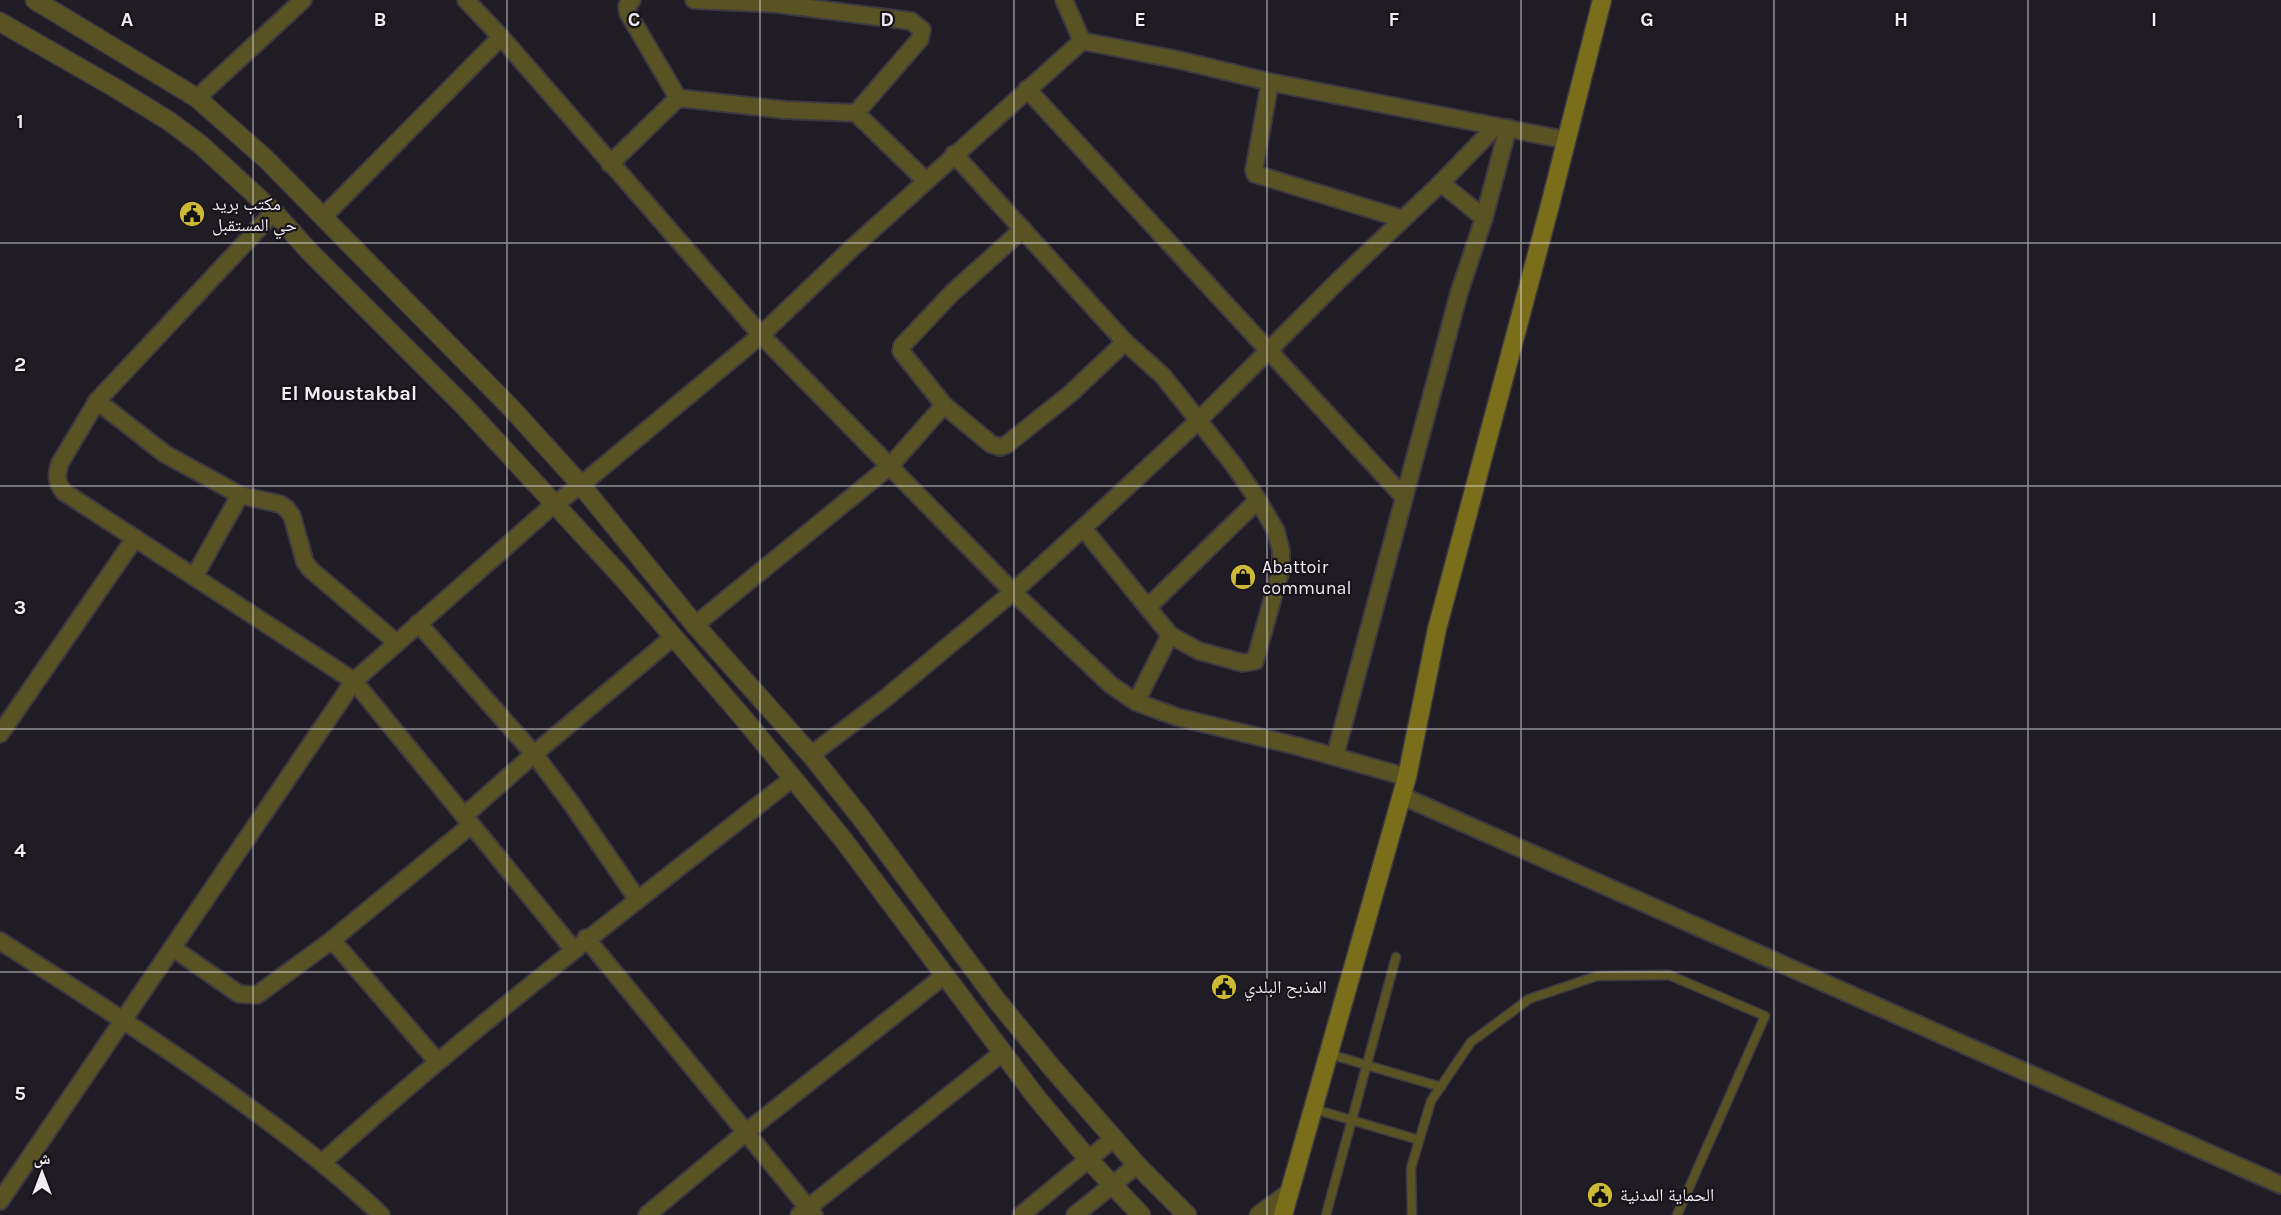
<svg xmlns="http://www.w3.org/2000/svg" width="2281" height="1215" font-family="Karla,'Noto Naskh Arabic',sans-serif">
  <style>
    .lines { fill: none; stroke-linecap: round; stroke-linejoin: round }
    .service-casing { stroke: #3d3942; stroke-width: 11 }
    .minor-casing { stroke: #3d3942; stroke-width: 20 }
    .tertiary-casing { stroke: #3d3942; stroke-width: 21 }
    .secondary-casing { stroke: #3d3942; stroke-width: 21 }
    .service { stroke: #595223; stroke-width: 8 }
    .minor { stroke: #595223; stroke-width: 16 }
    .tertiary { stroke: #595223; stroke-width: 18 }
    .secondary { stroke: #7b6e1b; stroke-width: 18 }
    .grid { fill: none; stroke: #efecf2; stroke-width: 1.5; stroke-opacity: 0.55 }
    .labels { text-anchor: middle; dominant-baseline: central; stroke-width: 4.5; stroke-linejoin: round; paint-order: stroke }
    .poi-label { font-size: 18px; fill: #efecf2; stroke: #17131b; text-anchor: start }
    .neighbourhood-label { font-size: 20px; font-weight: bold; fill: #efecf2; stroke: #17131b }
    .grid-label { font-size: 20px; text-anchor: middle; font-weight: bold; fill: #efecf2; stroke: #17131b; stroke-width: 4.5; stroke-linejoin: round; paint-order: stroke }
  </style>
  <rect width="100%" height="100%" fill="#201c25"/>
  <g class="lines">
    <!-- service casing -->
    <g class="service-casing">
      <g id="service">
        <polyline points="1329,1054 1441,1087"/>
        <polyline points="1314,1109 1419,1140"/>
        <polyline points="1326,1215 1396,957"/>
        <polyline points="1412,1215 1411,1168 1431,1101 1471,1042 1529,999 1597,976 1669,975 1765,1016 1677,1215"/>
      </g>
    </g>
    <!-- minor casing -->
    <g class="minor-casing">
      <g id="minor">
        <polyline points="466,0 501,37 761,335 1013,592 1111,685 1136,702 1177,717 1297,746 1407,777"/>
        <polyline points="632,0 627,6 628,13 678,98 786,110 856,113 925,180"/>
        <polyline points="694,0 778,4 779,0"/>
        <polyline points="1064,0 1082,41"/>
        <polyline points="778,4 911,21 922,30 920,39 856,113"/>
        <polyline points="1082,41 1179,60 1270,82 1566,140"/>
        <polyline points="1270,82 1254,170 1255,174 1403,219"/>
        <polyline points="1027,89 1403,496"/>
        <polyline points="197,98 303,0"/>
        <polyline points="954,154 1125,342 1163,376 1233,464 1258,500 1276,531 1281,551 1281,569 1255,661 1243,663 1199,651 1170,635 1083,528"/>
        <polyline points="610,164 678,98"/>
        <polyline points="1441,183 1484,218"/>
        <path d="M274,212L97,401L60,463C56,475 56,482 64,492L354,681L573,949"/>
        <polyline points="323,217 501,37"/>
        <polyline points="1023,229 952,293 902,346 901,351 904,355 944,405 991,444 1000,447 1006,445 1070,394 1125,342"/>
        <polyline points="97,401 165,454 240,495 280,504 287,509 292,516 305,562 311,570 397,643"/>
        <polyline points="194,577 240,495"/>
        <polyline points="1148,607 1258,500"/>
        <polyline points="418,623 534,754 571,803 638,900"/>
        <polyline points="695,625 891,465 944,405"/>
        <polyline points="1136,702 1170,635"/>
        <polyline points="0,734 135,538"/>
        <polyline points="811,755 887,697 1013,592 1083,528 1198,421 1339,280 1441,183 1496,126"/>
        <polyline points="1335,756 1459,293 1484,218 1508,128"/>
        <polyline points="1402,796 2281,1185"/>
        <polyline points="464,816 534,754 672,638"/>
        <polyline points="586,938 814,1215"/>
        <polyline points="332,940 437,1061"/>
        <path d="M0,941C91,999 182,1057 269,1122C308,1151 346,1181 381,1215"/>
        <polyline points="173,948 239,994 257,995 332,940 471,825"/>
        <path d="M323,1162C473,1026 634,903 793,778"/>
        <polyline points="0,1201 354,681 553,505 581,485 761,335 852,248 1082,41"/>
        <polyline points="647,1215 745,1133 945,975"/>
        <polyline points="799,1215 1002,1053"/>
        <polyline points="1021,1215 1113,1139"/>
        <polyline points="1075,1215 1137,1165"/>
      </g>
    </g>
    <!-- tertiary casing -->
    <g class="tertiary-casing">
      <g id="tertiary">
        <polyline points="35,0 197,98 266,159 513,410 581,485 695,625 811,755 862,819 998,1002 1053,1069 1137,1165 1187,1215"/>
        <polyline points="0,22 117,89 169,121 201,145 274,212 309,251 464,406 622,577 745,720 842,838 1036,1097 1088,1159 1141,1215"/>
        <polyline points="1259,1215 1288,1194"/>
      </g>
    </g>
    <!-- secondary casing -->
    <g class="secondary-casing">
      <polyline id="secondary" points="1283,1215 1407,777 1437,629 1549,209 1602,0"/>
    </g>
    <!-- service -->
    <use href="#service" class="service"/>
    <!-- minor -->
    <use href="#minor" class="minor"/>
    <!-- tertiary -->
    <use href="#tertiary" class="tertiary"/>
    <!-- secondary -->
    <use href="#secondary" class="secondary"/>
  </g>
  <!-- grid -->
  <path class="grid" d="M253,0V1215M507,0V1215M760,0V1215M1014,0V1215M1267,0V1215M1521,0V1215M1774,0V1215M2028,0V1215M0,243H2281M0,486H2281M0,729H2281M0,972H2281"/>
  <!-- icons -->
  <defs>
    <g id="civic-disc" transform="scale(1.35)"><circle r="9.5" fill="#cdb938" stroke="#17131b"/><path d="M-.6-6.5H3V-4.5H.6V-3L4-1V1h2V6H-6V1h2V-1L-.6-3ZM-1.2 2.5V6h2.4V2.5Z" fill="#111"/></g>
    <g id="shop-disc" transform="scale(1.35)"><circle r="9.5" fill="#cdb938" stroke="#17131b"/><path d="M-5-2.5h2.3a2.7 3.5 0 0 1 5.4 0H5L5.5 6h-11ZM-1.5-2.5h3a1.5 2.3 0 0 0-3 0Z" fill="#111"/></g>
  </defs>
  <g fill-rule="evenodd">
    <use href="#civic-disc" x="192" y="214"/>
    <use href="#shop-disc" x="1243" y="577"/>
    <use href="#civic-disc" x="1224" y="987"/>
    <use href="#civic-disc" x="1600" y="1195"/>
  </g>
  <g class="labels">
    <!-- poi labels -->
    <g class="poi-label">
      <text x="212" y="204">مكتب بريد<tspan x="212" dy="21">حي المستقبل</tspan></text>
      <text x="1262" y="567">Abattoir<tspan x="1262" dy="21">communal</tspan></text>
      <text x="1244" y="987">المذبح البلدي</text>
      <text x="1620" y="1195">الحماية المدنية</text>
    </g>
    <!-- neighbourhood labels -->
    <g class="neighbourhood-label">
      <text x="349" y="393">El Moustakbal</text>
    </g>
  </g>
  <g class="grid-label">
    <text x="127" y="26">A</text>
    <text x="380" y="26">B</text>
    <text x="634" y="26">C</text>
    <text x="887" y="26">D</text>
    <text x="1140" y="26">E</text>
    <text x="1394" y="26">F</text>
    <text x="1647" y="26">G</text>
    <text x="1901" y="26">H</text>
    <text x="2154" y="26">I</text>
    <text x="20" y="128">1</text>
    <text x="20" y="371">2</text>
    <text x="20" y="614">3</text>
    <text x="20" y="857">4</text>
    <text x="20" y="1100">5</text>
  </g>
  <!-- north arrow -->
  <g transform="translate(42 1173)" stroke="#17131b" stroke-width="4.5" paint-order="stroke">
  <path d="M0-4.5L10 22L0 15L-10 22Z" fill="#efecf2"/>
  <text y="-9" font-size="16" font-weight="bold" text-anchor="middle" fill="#efecf2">ش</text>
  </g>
</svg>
